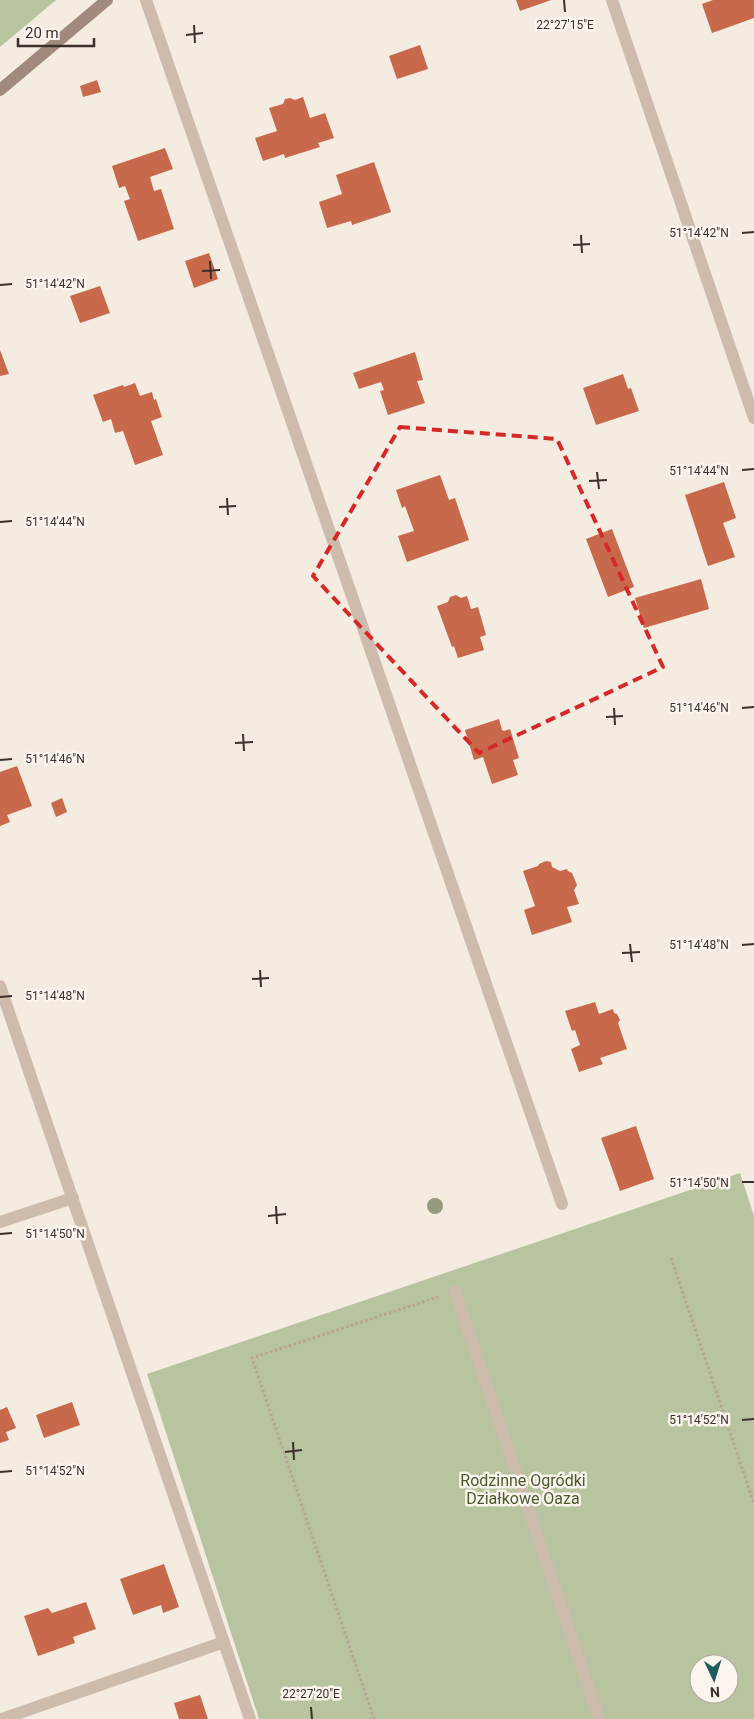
<svg xmlns="http://www.w3.org/2000/svg" width="754" height="1719" font-family="Roboto,sans-serif">
  <style>
    .green { fill: #b8c4a0; fill-rule: evenodd }
    .building { fill: #c8694b }
    .lines { fill: none; stroke-linecap: round; stroke-linejoin: round }
    .path { stroke: #b9a596; stroke-width: 3; stroke-dasharray: 2.5 2.5; stroke-linecap: butt }
    .lane { stroke: #cdbbac; stroke-width: 12 }
    .street { stroke: #cdbbac; stroke-width: 12 }
    .secondary { stroke: #a18a7d; stroke-width: 12 }
    .tree { fill: #969b7f }
    .marked { fill: none; stroke: #d62828; stroke-width: 4; stroke-dasharray: 10 6; stroke-linejoin: round }
    .ticks { fill: none; stroke: #3b302b; stroke-width: 2 }
    .labels { text-anchor: middle; dominant-baseline: central; stroke-width: 5; stroke-linejoin: round; paint-order: stroke }
    .park-label { font-size: 16px; fill: #4a5a2e; stroke: #fbf5ee }
    .ticks-label { font-size: 12px; text-anchor: middle; fill: #3b302b; stroke: #fbf5ee; stroke-width: 5; stroke-linejoin: round; paint-order: stroke }
  </style>
  <rect width="100%" height="100%" fill="#f4ebe1"/>
  <!-- green -->
  <g class="green">
    <polygon points="0,0 56,0 0,47"/>
    <path d="M740,1173L754,1216V1719H259L147,1374ZM699,1664H729V1694H699Z"/>
  </g>
  <!-- building -->
  <g class="building">
    <polygon points="516,0 551,0 520,11"/>
    <polygon points="713,0 754,0 754,18 712,33 702,4"/>
    <polygon points="420,45 428,69 397,79 389,56"/>
    <polygon points="97,80 101,92 83,97 80,86"/>
    <polygon points="303,97 310,118 325,113 334,138 318,143 320,147 285,158 284,154 263,161 255,138 277,131 269,108 283,104 285,99 290,98 295,100"/>
    <polygon points="165,148 173,169 150,177 154,191 161,189 174,229 138,241 124,201 130,199 125,186 119,188 112,166"/>
    <polygon points="374,162 391,212 352,225 351,221 327,228 319,202 342,194 336,175"/>
    <polygon points="209,253 218,279 194,288 185,261"/>
    <polygon points="100,286 110,313 80,323 70,296"/>
    <polygon points="0,350 9,374 0,376"/>
    <polygon points="415,352 423,380 417,381 425,403 388,415 380,391 384,390 381,382 359,389 353,373"/>
    <polygon points="623,374 628,389 631,388 639,411 596,425 583,388"/>
    <polygon points="135,383 140,396 152,392 154,400 156,399 162,417 151,421 163,455 135,465 123,431 115,433 111,419 103,422 93,395 123,385 124,387"/>
    <polygon points="440,475 449,500 455,498 469,540 407,562 398,536 414,531 405,506 402,508 396,490"/>
    <polygon points="724,482 736,518 723,523 735,557 708,566 685,495"/>
    <polygon points="612,529 634,587 608,597 586,539"/>
    <polygon points="701,579 709,609 644,628 635,598"/>
    <polygon points="456,595 461,598 467,596 471,609 478,607 486,635 480,637 484,650 458,658 454,646 452,647 437,606 448,602 450,597"/>
    <polygon points="499,719 502,730 504,731 510,729 519,758 513,760 518,775 492,784 483,757 474,760 465,730"/>
    <polygon points="17,766 32,806 7,815 10,822 0,826 0,772"/>
    <polygon points="62,798 67,812 56,817 51,803"/>
    <polygon points="546,861 551,862 552,867 560,871 567,869 568,871 572,873 577,885 574,890 579,904 567,907 572,922 532,935 524,910 535,906 523,871 538,866 539,864"/>
    <polygon points="595,1002 599,1014 613,1009 614,1013 617,1014 620,1020 618,1023 627,1049 600,1058 603,1064 579,1072 571,1049 580,1045 575,1030 572,1031 565,1011"/>
    <polygon points="636,1126 654,1179 620,1191 601,1138"/>
    <polygon points="72,1402 80,1425 44,1438 36,1415"/>
    <polygon points="7,1407 16,1428 6,1432 9,1440 0,1443 0,1410"/>
    <polygon points="164,1564 179,1607 163,1613 161,1605 133,1615 120,1579"/>
    <polygon points="86,1602 96,1629 73,1637 75,1643 38,1656 24,1616 48,1608 52,1613"/>
    <polygon points="200,1695 208,1719 179,1719 174,1703"/>
  </g>
  <g class="lines">
    <!-- path -->
    <g class="path">
      <polyline points="671,1258 754,1503"/>
      <polyline points="374,1719 252,1358 438,1297"/>
    </g>
    <!-- lane -->
    <g class="lane">
      <polyline points="612,0 754,418"/>
      <polyline points="455,1291 599,1719"/>
    </g>
    <!-- street -->
    <g class="street">
      <polyline points="146,0 562,1204"/>
      <polyline points="0,986 250,1719"/>
      <polyline points="0,1222 73,1198"/>
      <polyline points="2,1719 224,1642"/>
    </g>
    <!-- secondary -->
    <polyline class="secondary" points="0,90 107,0"/>
  </g>
  <!-- trees -->
  <circle class="tree" cx="435" cy="1206" r="8"/>
  <!-- marked area -->
  <path class="marked" d="M400,427L557,439L663,667L479,753L313,576Z"/>
  <!-- ticks -->
  <path class="ticks" d="M564,0L565,12M194,25L195,43M186,35L203,33M742,233L754,232M581,235L582,253M573,245L590,244M210,261L211,279M202,271L220,270M0,285L12,284M742,470L754,469M597,472L599,489M589,481L607,480M227,498L228,515M219,507L236,506M0,522L12,521M614,708L615,725M742,708L754,707M606,717L623,716M243,734L244,751M235,743L253,742M0,760L12,759M630,944L632,962M742,945L754,944M622,953L640,952M260,970L261,987M252,979L269,978M0,997L12,996M742,1182H754M276,1206L277,1224M268,1216L286,1214M0,1234L12,1233M742,1420L754,1419M293,1442L294,1460M285,1452L302,1450M0,1472L12,1471M311,1707L312,1719"/>
  <g class="labels">
    <!-- park labels -->
    <g class="park-label">
      <text x="523" y="1480">Rodzinne Ogródki<tspan x="523" dy="18">Działkowe Oaza</tspan></text>
    </g>
  </g>
  <g class="ticks-label">
    <text x="565" y="29">22°27'15"E</text>
    <text x="699" y="237">51°14'42"N</text>
    <text x="55" y="288">51°14'42"N</text>
    <text x="699" y="475">51°14'44"N</text>
    <text x="55" y="526">51°14'44"N</text>
    <text x="699" y="712">51°14'46"N</text>
    <text x="55" y="763">51°14'46"N</text>
    <text x="699" y="949">51°14'48"N</text>
    <text x="55" y="1000">51°14'48"N</text>
    <text x="699" y="1187">51°14'50"N</text>
    <text x="55" y="1238">51°14'50"N</text>
    <text x="699" y="1424">51°14'52"N</text>
    <text x="55" y="1475">51°14'52"N</text>
    <text x="311" y="1698">22°27'20"E</text>
  </g>
  <!-- north arrow -->
  <g transform="translate(714 1679) rotate(176)"><circle r="24" fill="#fbf5ee" stroke="#aea6a0"/>
  <path d="M0-4L9 19L0 12L-9 19Z" fill="#1f5a5e"/>
  <text y="-8" font-size="14" font-weight="bold" text-anchor="middle" fill="#3b302b">N</text>
  </g>
  <!-- scale -->
  <path d="M18 38v8h76v-8" fill="none" stroke="#3b302b" stroke-width="2.5"/>
  <text x="25" y="38" font-size="15" fill="#3b302b" stroke="#fbf5ee" stroke-width="4" paint-order="stroke">20 m</text>
</svg>
